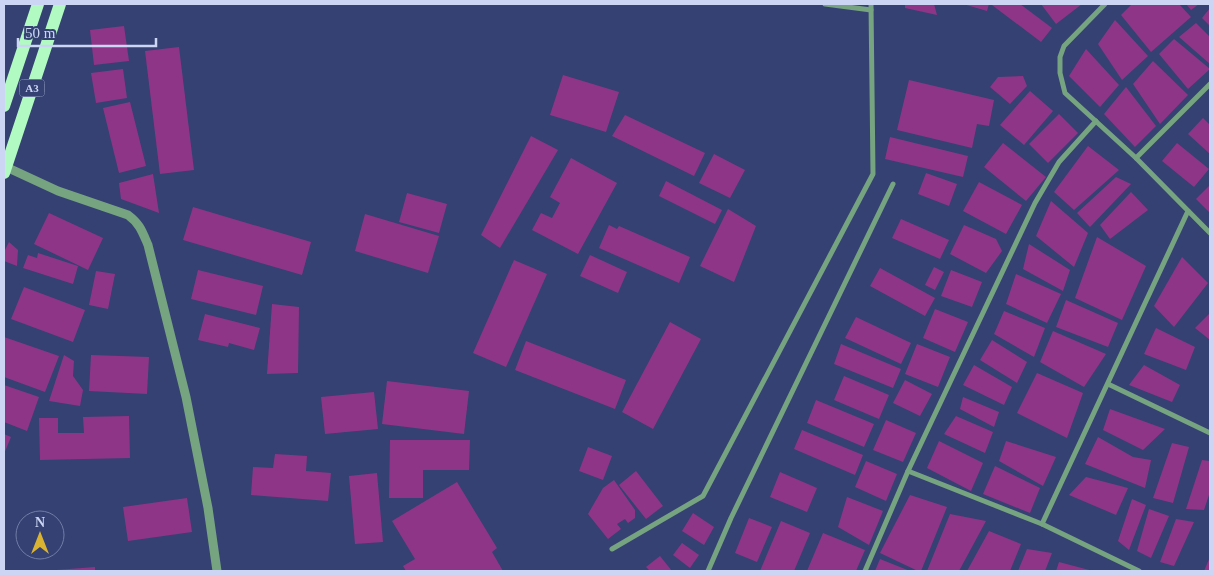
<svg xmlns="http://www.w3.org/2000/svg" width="1214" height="575" font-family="'Times New Roman',serif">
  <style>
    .building { fill: #8e3587 }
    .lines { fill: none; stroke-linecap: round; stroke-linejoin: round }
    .minor { stroke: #76a380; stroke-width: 5 }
    .tertiary { stroke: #76a380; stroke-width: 9 }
    .primary { stroke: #b1fbc2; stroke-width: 12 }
    .labels { text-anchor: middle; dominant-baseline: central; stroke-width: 4; stroke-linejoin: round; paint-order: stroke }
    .shield { fill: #344172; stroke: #9ea9cd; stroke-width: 1 }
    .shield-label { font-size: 11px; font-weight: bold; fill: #ccd6f4 }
  </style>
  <rect width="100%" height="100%" fill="#344172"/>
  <!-- building -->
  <g class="building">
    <polygon points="905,4 934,4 937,15 905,8"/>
    <polygon points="963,4 989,4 987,11"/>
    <polygon points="993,4 1020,4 1052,28 1041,42 992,5"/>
    <polygon points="1041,4 1082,4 1056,24"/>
    <polygon points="1132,4 1179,4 1191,17 1151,52 1121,15"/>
    <polygon points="1186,4 1199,4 1191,10"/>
    <polygon points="1210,8 1210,26 1202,18"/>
    <polygon points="1115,20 1148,56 1122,80 1098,44"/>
    <polygon points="1196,23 1210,37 1210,64 1179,37"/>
    <polygon points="124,26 129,61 94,65 90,30"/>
    <polygon points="1174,39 1210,69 1188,89 1159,54"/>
    <polygon points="179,47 194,170 160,174 145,51"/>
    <polygon points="1086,49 1119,85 1100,107 1069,76"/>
    <polygon points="1153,61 1188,95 1160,124 1133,84"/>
    <polygon points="123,69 127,98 96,103 91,73"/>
    <polygon points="563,75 619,92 606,132 550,115"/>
    <polygon points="1023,76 1027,86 1010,104 990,87 998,77"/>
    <polygon points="909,80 994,100 989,126 977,124 972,148 897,130"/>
    <polygon points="1126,87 1156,126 1135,147 1104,114"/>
    <polygon points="1030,91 1053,111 1024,145 1000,125"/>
    <polygon points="130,102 146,166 119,173 103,108"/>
    <polygon points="1059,114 1078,133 1048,163 1029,144"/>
    <polygon points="625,115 705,153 694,176 612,136"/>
    <polygon points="1203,118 1210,125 1210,154 1188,134"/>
    <polygon points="531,136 558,150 500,248 481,235"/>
    <polygon points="890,137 968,156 963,177 885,159"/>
    <polygon points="1003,143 1046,177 1026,201 984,167"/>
    <polygon points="1177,143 1209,169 1194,187 1162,161"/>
    <polygon points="1088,146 1119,170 1074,210 1054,192"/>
    <polygon points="714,154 745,170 730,198 699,183"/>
    <polygon points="571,158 617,183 578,254 532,230 541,213 552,218 560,203 550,197"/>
    <polygon points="926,173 957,184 949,206 918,194"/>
    <polygon points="153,174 159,213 121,199 119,183"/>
    <polygon points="1116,177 1131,184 1090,227 1077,213"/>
    <polygon points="666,181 722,210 715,224 659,196"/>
    <polygon points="979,182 1022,205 1006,234 963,211"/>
    <polygon points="1210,185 1210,213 1196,199"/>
    <polygon points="1131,192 1148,210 1110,239 1100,225"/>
    <polygon points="407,193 447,204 439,233 399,222"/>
    <polygon points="1051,201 1088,233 1074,267 1036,236"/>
    <polygon points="193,207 311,242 302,275 183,240"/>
    <polygon points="728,209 756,226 734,282 700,266"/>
    <polygon points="49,213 103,238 88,270 34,244"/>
    <polygon points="365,214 439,236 428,273 355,251"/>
    <polygon points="901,219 949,240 940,259 892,238"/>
    <polygon points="609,225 617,229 619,226 690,257 679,283 599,248"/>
    <polygon points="964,225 996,239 1002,251 986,273 950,254"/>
    <polygon points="1097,237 1146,266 1122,320 1075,298"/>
    <polygon points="9,242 18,250 17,266 4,261 4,252"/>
    <polygon points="1029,244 1070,270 1063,291 1023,269"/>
    <polygon points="38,253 78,266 73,284 23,268 28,255 37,258"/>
    <polygon points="590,255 627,272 618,293 580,276"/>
    <polygon points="1182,257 1208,283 1174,327 1154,306"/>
    <polygon points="514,260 547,274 506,367 473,353"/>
    <polygon points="934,267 944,272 935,290 925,285"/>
    <polygon points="880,268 935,298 925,316 870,286"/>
    <polygon points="198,270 263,286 256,315 191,299"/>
    <polygon points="951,270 982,282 972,307 941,296"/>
    <polygon points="96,271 115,274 108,309 89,305"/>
    <polygon points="1016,274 1061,294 1047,323 1006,304"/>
    <polygon points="24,287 85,310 73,342 11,319"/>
    <polygon points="1066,300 1118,323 1108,347 1056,327"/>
    <polygon points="272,304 299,307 298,373 267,374"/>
    <polygon points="935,309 968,322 955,352 923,338"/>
    <polygon points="1004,311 1045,328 1034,357 994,334"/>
    <polygon points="1210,313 1210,340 1195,328"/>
    <polygon points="205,314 260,328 254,350 229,343 228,347 198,340"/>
    <polygon points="856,317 911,343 901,364 845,338"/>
    <polygon points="670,322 701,339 653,429 622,412"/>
    <polygon points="1156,328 1195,347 1186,370 1144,354"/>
    <polygon points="1053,331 1106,354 1084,387 1040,362"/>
    <polygon points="4,337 59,356 45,392 4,377"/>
    <polygon points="992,340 1027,362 1017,383 980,360"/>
    <polygon points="526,341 626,380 615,409 515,370"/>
    <polygon points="841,344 901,369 893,388 834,364"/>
    <polygon points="917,344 950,357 938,387 905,374"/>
    <polygon points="64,355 74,361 73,376 83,390 80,406 49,401"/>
    <polygon points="91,355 149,357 147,394 89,391"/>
    <polygon points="974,365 1012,387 1004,405 963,385"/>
    <polygon points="1144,365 1180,385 1172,402 1129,385"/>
    <polygon points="1037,373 1083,393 1067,438 1017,413"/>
    <polygon points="844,376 889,395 879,419 834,400"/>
    <polygon points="905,380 932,394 920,416 893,403"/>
    <polygon points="387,381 469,391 464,434 382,424"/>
    <polygon points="4,385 39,397 27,431 4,422"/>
    <polygon points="374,392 378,429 325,434 321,397"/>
    <polygon points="963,397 999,412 994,427 960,409"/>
    <polygon points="816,400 874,424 864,447 807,423"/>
    <polygon points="1110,409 1165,429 1143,450 1103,430"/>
    <polygon points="129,416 130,458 40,460 39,418 58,418 58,433 84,433 83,417"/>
    <polygon points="956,416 993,432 985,453 944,434"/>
    <polygon points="886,420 916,433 903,462 873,450"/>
    <polygon points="802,430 863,455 855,475 794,449"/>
    <polygon points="4,434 11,437 4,454"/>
    <polygon points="1098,437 1133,457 1151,460 1145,488 1085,464"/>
    <polygon points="390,440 470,440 469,470 423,470 423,498 389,498"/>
    <polygon points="939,441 983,463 971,491 927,468"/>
    <polygon points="1006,441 1056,457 1043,486 999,461"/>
    <polygon points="1172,443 1189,447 1173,503 1153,498"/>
    <polygon points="588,447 612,456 603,480 579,471"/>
    <polygon points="275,454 307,456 306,471 331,473 328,501 251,495 253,467 273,468"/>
    <polygon points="1202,460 1210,461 1210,492 1204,510 1186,509"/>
    <polygon points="866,461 897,474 886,501 855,487"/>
    <polygon points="995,466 1040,488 1030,513 983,494"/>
    <polygon points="636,471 663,506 646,519 619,485"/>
    <polygon points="780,472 817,488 807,512 770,497"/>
    <polygon points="377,473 383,542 355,544 349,476"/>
    <polygon points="1086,477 1128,488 1116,515 1069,495"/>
    <polygon points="614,480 635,510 635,518 628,523 625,519 617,524 621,529 608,539 588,514 603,488"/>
    <polygon points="457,482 497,548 492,552 503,571 406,571 403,566 415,559 392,521"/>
    <polygon points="910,495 947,507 921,571 918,571 880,553"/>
    <polygon points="847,497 883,511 869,545 838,527"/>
    <polygon points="187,498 192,532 128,541 123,507"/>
    <polygon points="1132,499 1146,505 1129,550 1118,541"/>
    <polygon points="1149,509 1169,516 1151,558 1137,551"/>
    <polygon points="693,513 714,527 704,545 682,531"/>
    <polygon points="950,514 986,521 959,571 927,571"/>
    <polygon points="749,518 772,527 757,562 735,553"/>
    <polygon points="1176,519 1194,522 1174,566 1160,562"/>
    <polygon points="781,521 810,533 794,571 760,571"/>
    <polygon points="989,531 1021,544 1010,571 967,571"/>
    <polygon points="823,533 865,550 856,571 807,571"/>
    <polygon points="682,543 699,555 690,568 673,555"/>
    <polygon points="1027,549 1052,553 1045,571 1018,571"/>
    <polygon points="660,556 672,571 650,571 646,567"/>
    <polygon points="1210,557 1210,571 1204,571"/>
    <polygon points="880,559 910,571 875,571"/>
    <polygon points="1059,562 1093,571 1056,571"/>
    <polygon points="95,567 95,571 56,571 56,570"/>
  </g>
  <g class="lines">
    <!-- minor -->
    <g class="minor">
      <polyline points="825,4 871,10"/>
      <polyline points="1105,4 1064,46 1060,57 1060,73 1065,93 1136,158 1210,233"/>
      <polyline points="1136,158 1210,84"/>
      <polyline points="1108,384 1210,433"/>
      <polyline points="908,471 1042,524 1139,571"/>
      <polyline points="1042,524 1188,211"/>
      <polyline points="612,549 703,496 873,174 871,4"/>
      <polyline points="708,571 731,518 893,184"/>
      <polyline points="865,571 908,471 1035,203 1059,162 1096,121"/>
    </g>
    <!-- tertiary -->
    <path class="tertiary" d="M4,166L58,191L128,215C140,224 142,231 148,245L186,397L208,508L217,571"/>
    <!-- primary -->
    <g class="primary">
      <polyline points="4,106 38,4"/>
      <polyline points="4,173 60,4"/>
    </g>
  </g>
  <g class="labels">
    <!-- shield labels -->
    <rect class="shield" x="19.5" y="79.5" width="25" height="17" rx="4"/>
    <g class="shield-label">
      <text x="32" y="88">A3</text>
    </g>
  </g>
  <!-- border -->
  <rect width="1214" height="575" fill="none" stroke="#ccd6f4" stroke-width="10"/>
  <!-- north arrow -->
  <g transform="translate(40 535)"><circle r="24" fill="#344172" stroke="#717da6"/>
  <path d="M0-4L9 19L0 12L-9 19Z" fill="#dab333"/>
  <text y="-8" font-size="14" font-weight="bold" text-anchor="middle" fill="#ccd6f4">N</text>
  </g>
  <!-- scale -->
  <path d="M18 38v8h138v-8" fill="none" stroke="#ccd6f4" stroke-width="2.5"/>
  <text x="25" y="38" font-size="15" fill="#ccd6f4" stroke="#344172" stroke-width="4" paint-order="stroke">50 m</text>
</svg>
